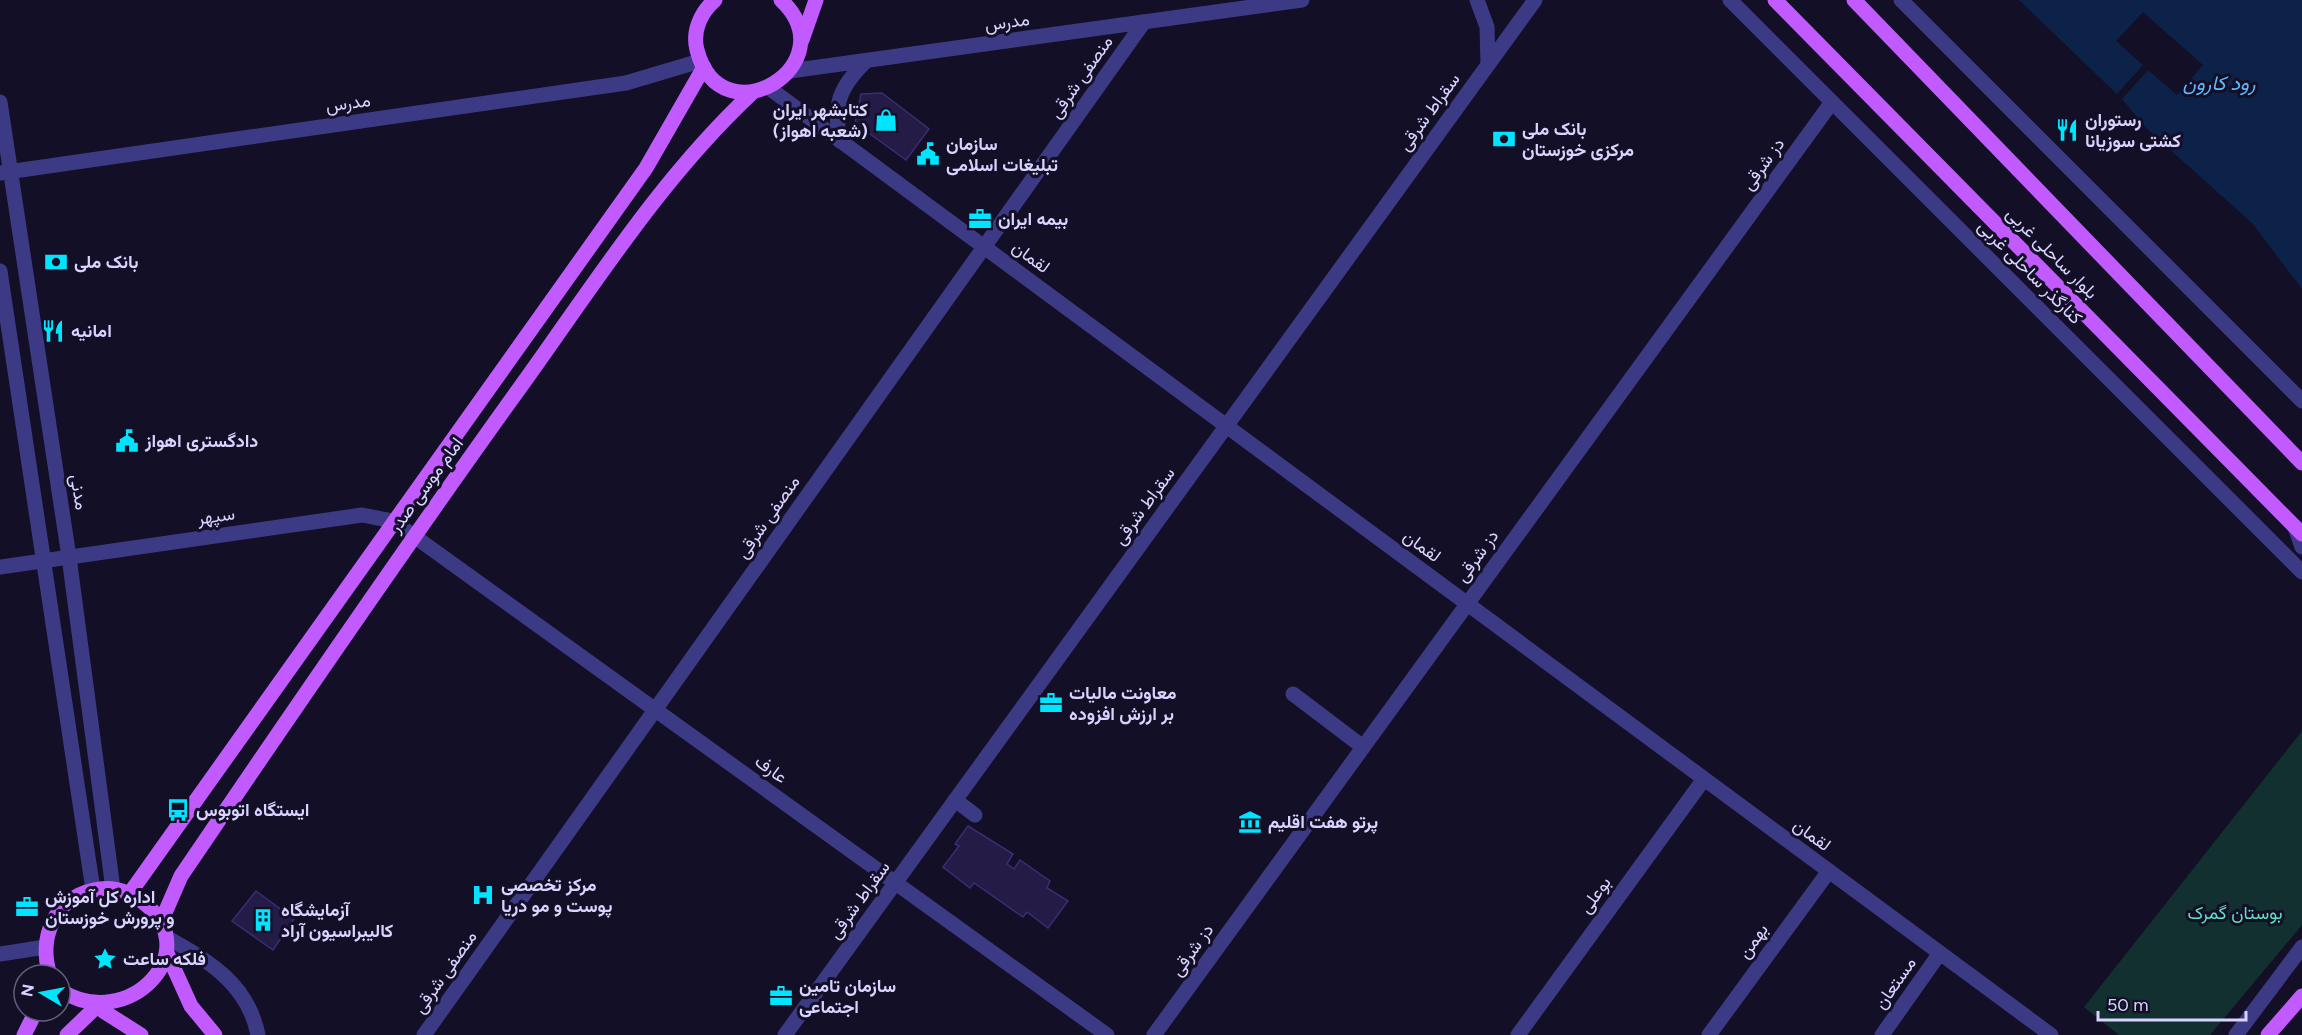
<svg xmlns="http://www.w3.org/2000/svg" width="2302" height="1035" font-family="Figtree,Vazirmatn,sans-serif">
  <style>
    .green { fill: #12302f }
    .water { fill: #0c2248 }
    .pier { fill: #130f26 }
    .building { fill: #241b47; stroke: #3b2d73; stroke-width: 1.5 }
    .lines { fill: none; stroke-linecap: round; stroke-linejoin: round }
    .minor { stroke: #3d3a85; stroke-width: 15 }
    .major { stroke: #c25bff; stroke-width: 15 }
    .labels { text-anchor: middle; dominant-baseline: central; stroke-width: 6; stroke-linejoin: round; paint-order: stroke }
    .street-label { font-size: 18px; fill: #d9d4ff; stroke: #130f26 }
    .poi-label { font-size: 18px; font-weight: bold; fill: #d9d4ff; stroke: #130f26; text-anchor: start }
    .park-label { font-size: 18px; fill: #5fe0c0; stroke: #130f26 }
    .water-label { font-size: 20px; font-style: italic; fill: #62b6ff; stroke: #130f26 }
  </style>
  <rect width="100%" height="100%" fill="#130f26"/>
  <!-- green -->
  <polygon class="green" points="2302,731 2302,925 2210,1035 2119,1035 2084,1007"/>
  <!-- water -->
  <polygon class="water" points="2019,0 2302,0 2302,289 2252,223 2147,129 2122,99"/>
  <!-- pier -->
  <polygon class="pier" points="2143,12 2203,65 2177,95 2148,70 2122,99 2116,95 2143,65 2116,41"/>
  <!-- building -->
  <g class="building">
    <polygon points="882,93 929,129 906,160 855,123 861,94"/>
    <polygon points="968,826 1013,854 1007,864 1014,869 1020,860 1050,881 1047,888 1068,901 1048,928 1027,912 1023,917 974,883 970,888 943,867 959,846 955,844"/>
    <polygon points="256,891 294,919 273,950 232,921"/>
  </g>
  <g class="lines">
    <!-- minor -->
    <g class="minor">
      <polyline points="1477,0 1487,27 1488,64"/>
      <polyline points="1730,0 2302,572"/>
      <polyline points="1901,0 2302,401"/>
      <polyline points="790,71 1302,0"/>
      <polyline points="769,88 2051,1035"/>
      <polyline points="0,102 69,557 113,889"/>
      <path d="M840,141C833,105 839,88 865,62"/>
      <polyline points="0,173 626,83 700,61"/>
      <polyline points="0,271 93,890"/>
      <polyline points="2295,527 2302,547"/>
      <polyline points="0,567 362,515 393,521 1107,1035"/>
      <polyline points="1293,694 1363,747"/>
      <polyline points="955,800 975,815"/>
      <path d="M166,937C209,961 248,984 258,1035"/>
      <polyline points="0,954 45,947"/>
      <polyline points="424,1035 1144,22"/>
      <polyline points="785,1035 1535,0"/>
      <polyline points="1154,1035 1832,102"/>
      <polyline points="1518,1035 1704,779"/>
      <polyline points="1709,1035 1829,871"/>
      <polyline points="1882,1035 1940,953"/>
      <polyline points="2236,1035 2302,947"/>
    </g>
    <!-- major -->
    <g class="major">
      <path d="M715,0C701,12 692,31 697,50C721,142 849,64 781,0"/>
      <polyline points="1775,0 2302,534"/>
      <polyline points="1854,0 2302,463"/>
      <polyline points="802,40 816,0"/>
      <polyline points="130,893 646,168 704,67"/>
      <path d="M161,922L181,876C295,708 410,540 529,375C599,277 664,175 753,92"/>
      <polyline points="167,953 191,1006 215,1035"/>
      <path d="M50,975C38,939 54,898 94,890C109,886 125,890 137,898C213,947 128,1035 60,990"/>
      <polyline points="103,1011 141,1035"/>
      <polyline points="24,1035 36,1011"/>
      <polyline points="67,1035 93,1010"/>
      <polyline points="2268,1035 2302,996"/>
    </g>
  </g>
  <!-- icons -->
  <defs>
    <g id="shop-bare" transform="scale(1.8)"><path d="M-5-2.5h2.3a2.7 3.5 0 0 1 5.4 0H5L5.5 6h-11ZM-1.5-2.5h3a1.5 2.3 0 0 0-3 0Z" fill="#00e5ff" stroke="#130f26" stroke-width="2.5" paint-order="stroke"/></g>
    <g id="restaurant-bare" transform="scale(1.8)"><path d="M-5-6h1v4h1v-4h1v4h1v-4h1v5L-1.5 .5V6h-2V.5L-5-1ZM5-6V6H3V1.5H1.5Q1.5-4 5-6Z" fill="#00e5ff" stroke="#130f26" stroke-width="2.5" paint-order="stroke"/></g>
    <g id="bank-bare" transform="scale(1.8)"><path d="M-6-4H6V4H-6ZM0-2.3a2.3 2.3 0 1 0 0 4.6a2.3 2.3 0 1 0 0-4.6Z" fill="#00e5ff" stroke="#130f26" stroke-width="2.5" paint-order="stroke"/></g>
    <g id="civic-bare" transform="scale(1.8)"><path d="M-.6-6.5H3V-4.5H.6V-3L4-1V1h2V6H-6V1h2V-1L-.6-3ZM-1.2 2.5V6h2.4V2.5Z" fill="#00e5ff" stroke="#130f26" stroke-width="2.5" paint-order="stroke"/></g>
    <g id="office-bare" transform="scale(1.8)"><path d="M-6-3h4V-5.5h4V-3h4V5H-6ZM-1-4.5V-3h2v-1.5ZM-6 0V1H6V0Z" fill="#00e5ff" stroke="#130f26" stroke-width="2.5" paint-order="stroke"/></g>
    <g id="bus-bare" transform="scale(1.8)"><path d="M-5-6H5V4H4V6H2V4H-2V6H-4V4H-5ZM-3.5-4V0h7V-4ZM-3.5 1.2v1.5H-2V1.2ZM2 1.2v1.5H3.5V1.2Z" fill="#00e5ff" stroke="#130f26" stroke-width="2.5" paint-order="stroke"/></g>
    <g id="museum-bare" transform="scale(1.8)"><path d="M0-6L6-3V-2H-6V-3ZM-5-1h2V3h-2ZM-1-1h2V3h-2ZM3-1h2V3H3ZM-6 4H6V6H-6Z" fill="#00e5ff" stroke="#130f26" stroke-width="2.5" paint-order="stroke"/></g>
    <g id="hospital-bare" transform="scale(1.8)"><path d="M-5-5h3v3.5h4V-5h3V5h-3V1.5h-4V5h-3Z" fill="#00e5ff" stroke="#130f26" stroke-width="2.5" paint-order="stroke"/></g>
    <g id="building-bare" transform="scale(1.8)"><path d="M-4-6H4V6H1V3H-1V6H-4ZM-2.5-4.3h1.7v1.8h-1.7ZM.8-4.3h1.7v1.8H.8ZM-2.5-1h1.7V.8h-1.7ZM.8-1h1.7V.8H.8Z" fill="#00e5ff" stroke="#130f26" stroke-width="2.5" paint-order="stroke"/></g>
    <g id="sight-bare" transform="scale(1.8)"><path d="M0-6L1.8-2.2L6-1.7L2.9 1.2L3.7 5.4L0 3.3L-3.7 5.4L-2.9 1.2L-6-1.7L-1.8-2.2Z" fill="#00e5ff" stroke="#130f26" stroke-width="2.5" paint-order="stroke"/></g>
  </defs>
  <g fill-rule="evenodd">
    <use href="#shop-bare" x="886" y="120"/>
    <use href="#restaurant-bare" x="2067" y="130"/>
    <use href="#bank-bare" x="1504" y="139"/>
    <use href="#civic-bare" x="928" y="154"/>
    <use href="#office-bare" x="980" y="219"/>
    <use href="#bank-bare" x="56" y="262"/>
    <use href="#restaurant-bare" x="53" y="331"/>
    <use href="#civic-bare" x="127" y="441"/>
    <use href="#office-bare" x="1051" y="703"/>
    <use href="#bus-bare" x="178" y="810"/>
    <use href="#museum-bare" x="1250" y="822"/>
    <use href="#hospital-bare" x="483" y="895"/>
    <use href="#office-bare" x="27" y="907"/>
    <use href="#building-bare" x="263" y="920"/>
    <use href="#sight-bare" x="105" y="959"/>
    <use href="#office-bare" x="781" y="996"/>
  </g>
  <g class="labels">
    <!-- street labels -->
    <g class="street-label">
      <text transform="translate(1007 22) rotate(-8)">مدرس</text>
      <text transform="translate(1081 77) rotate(-55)">منصفی شرقی</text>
      <text transform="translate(348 103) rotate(-8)">مدرس</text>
      <text transform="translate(1429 112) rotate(-54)">سقراط شرقی</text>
      <text transform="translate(1763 164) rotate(-54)">دز شرقی</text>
      <text transform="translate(2052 253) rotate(45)">بلوار ساحلی غربی</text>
      <text transform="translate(1031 257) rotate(36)">لقمان</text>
      <text transform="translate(2030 272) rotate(45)">کنارگذر ساحلی غربی</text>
      <text transform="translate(426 485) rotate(-54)">امام موسی صدر</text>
      <text transform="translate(79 492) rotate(81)">مدنی</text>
      <text transform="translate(1144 506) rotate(-54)">سقراط شرقی</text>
      <text transform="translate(216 516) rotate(-8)">سپهر</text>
      <text transform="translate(768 517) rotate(-55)">منصفی شرقی</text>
      <text transform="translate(1422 546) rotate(36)">لقمان</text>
      <text transform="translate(1477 556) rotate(-54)">دز شرقی</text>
      <text transform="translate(771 769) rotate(36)">عارف</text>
      <text transform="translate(1812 835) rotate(36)">لقمان</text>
      <text transform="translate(1595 895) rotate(-54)">بوعلی</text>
      <text transform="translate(859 900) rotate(-54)">سقراط شرقی</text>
      <text transform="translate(1753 941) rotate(-54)">بهمن</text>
      <text transform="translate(1192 950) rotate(-54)">دز شرقی</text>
      <text transform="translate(445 972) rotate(-55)">منصفی شرقی</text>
      <text transform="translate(1895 983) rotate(-55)">مستعان</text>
    </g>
    <!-- poi labels -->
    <g class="poi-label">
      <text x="868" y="110" text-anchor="end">کتابشهر ایران<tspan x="868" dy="21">(شعبه اهواز)</tspan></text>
      <text x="2085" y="120">رستوران<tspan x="2085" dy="21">کشتی سوزیانا</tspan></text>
      <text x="1522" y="129">بانک ملی<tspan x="1522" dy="21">مرکزی خوزستان</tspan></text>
      <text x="946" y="144">سازمان<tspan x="946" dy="21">تبلیغات اسلامی</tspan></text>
      <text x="998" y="219">بیمه ایران</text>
      <text x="74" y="262">بانک ملی</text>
      <text x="71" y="331">امانیه</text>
      <text x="145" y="441">دادگستری اهواز</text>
      <text x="1069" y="693">معاونت مالیات<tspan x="1069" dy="21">بر ارزش افزوده</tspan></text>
      <text x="196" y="810">ایستگاه اتوبوس</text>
      <text x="1268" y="822">پرتو هفت اقلیم</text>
      <text x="501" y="885">مرکز تخصصی<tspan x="501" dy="21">پوست و مو دریا</tspan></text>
      <text x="45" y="897">اداره کل آموزش<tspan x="45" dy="21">و پرورش خوزستان</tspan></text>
      <text x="281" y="910">آزمایشگاه<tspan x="281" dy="21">کالیبراسیون آراد</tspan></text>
      <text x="123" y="959">فلکه ساعت</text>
      <text x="799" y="986">سازمان تامین<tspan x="799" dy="21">اجتماعی</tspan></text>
    </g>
    <!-- park labels -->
    <g class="park-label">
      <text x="2235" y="913">بوستان گمرک</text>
    </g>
    <!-- water labels -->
    <g class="water-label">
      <text x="2219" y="83">رود کارون</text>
    </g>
  </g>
  <!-- north arrow -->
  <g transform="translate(42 993) rotate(280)"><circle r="28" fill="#130f26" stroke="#625e7d" stroke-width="1.5"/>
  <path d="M0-4.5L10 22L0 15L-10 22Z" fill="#00e5ff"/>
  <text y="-9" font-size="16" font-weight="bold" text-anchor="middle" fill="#d9d4ff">N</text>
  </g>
  <!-- scale -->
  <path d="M2098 1011v9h148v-9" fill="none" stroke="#d9d4ff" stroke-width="3"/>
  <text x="2107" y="1011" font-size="18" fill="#d9d4ff" stroke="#130f26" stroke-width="4.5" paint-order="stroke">50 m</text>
</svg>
